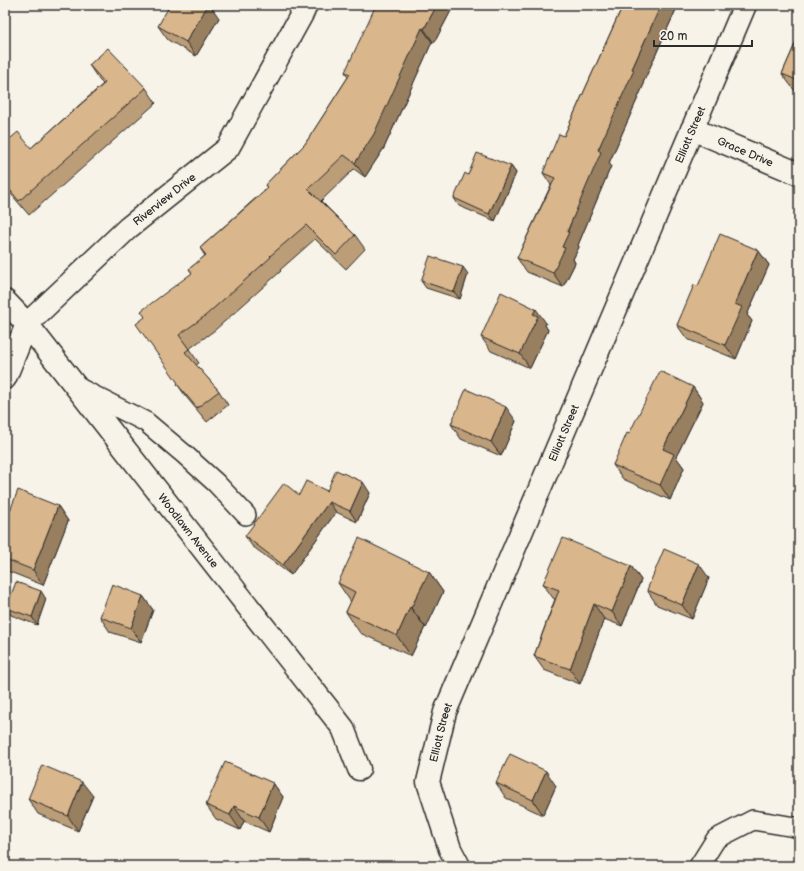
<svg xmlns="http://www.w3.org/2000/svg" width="804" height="871" font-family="'Balsamiq Sans',sans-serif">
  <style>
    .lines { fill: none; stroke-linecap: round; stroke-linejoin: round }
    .lane-casing { stroke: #2b2b2b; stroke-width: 22 }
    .street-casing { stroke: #2b2b2b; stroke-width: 25 }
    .lane { stroke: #f7f3e8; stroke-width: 19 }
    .street { stroke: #f7f3e8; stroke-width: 22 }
    .wall { fill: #bb9d78; stroke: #2b2b2b }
    .shaded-wall { fill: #987f61; stroke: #2b2b2b }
    .building { fill: #d9b68b; stroke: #2b2b2b }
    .labels { text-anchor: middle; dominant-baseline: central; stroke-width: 4; stroke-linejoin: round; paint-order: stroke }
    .street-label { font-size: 11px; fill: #2b2b2b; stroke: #f7f3e8 }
  </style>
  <rect width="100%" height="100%" fill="#f7f3e8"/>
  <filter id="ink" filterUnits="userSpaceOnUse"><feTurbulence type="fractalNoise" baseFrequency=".025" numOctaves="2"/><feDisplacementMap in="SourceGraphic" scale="8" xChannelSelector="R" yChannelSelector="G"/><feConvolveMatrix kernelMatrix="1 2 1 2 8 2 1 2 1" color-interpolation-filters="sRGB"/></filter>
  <g filter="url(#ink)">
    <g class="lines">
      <!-- lane casing -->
      <g class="lane-casing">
        <g id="lane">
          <polyline points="77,387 146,422 184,454 216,483 246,515"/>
          <polyline points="699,866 716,839 753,820 795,827 799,829"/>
        </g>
      </g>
      <!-- street casing -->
      <g class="street-casing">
        <g id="street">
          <path id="s1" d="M692,129L799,174"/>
          <path id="s2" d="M5,301L27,324L343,728L359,769"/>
          <path id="s3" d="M5,378L27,324L128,228L228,148L302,14L306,5"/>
          <path id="s4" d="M459,866L450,849L428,782L445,712L745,5"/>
        </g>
      </g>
      <!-- lane -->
      <use href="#lane" class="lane"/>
      <!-- street -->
      <use href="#street" class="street"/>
    </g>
    <!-- wall -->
    <g class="wall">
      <polygon points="454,5 434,43 432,42 384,148 365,177 354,169 321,201 355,235 365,249 346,269 315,239 280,270 281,271 215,330 189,349 199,363 196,365 219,391 228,405 207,422 187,398 177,384 178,383 145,317 192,273 189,269 205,256 200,248 267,188 265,185 305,144 348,77 345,72"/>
      <polygon points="623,5 678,5 643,83 644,84 609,163 611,166 578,245 579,247 573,259 575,263 563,287 527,272 517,258 551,185 543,173 564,136"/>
      <polygon points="219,18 196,56 168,40 158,26"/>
      <polygon points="799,35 799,93 795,91 782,74"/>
      <polygon points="89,65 146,88 156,103 29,215 5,187 5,143 31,148 103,84 99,80"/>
      <polygon points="511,166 516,173 495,221 459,206 454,198 468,175"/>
      <polygon points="758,250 769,265 747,315 752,321 736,359 687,339 677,325 698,286"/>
      <polygon points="468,274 460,299 426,288 421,281"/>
      <polygon points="546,323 545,325 548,330 530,368 491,351 481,337"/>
      <polygon points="693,387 703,402 676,457 684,468 670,500 623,479 613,465 629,434"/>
      <polygon points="516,421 501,456 461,439 451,424"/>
      <polygon points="327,491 370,493 357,522 336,512 291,575 252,546 245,536 299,495"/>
      <polygon points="58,506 68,521 43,585 5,570 5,524"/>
      <polygon points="631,566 641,580 622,626 604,619 580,684 544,670 534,656 555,599 553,598 543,584"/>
      <polygon points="429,572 443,592 426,628 425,627 411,656 360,633 346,612 351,602 338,583"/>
      <polygon points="709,578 692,619 657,605 647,590"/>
      <polygon points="143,596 153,610 141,642 110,632 100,617"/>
      <polygon points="46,599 37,625 11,615 6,608"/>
      <polygon points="273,783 283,797 269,832 244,821 240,830 216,819 206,805"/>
      <polygon points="496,783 556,786 543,815 506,798"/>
      <polygon points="93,796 78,831 38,814 28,799"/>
    </g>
    <!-- shaded-wall -->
    <g class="shaded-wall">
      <polygon points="208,5 210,5 219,18 196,56 186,42"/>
      <polygon points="437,5 454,5 434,43 424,29"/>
      <polygon points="661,5 678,5 643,83 644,84 609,163 611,166 578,245 579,247 573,259 575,263 563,287 553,273 562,247 598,150 632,69"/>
      <polygon points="422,28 432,42 384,148 365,177 355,163"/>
      <polygon points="511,166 516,173 495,221 489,214"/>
      <polygon points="758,250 769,265 747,315 752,321 736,359 725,345 735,304"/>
      <polygon points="463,267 468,274 460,299 454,292"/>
      <polygon points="536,309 546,323 545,325 548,330 530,368 520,354 533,314"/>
      <polygon points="693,387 703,402 676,457 684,468 670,500 660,485 663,449"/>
      <polygon points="506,407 516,421 501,456 491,442"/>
      <polygon points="363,482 370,493 357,522 350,511"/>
      <polygon points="329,502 336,512 291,575 283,565"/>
      <polygon points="58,506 68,521 43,585 33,570"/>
      <polygon points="699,564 709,578 692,619 682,605"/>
      <polygon points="631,566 641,580 622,626 612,612"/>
      <polygon points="429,572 443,592 426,628 411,608"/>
      <polygon points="41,591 46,599 37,625 32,617"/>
      <polygon points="143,596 153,610 141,642 131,628"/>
      <polygon points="594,604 604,619 580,684 570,669"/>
      <polygon points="410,607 425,627 411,656 397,636"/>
      <polygon points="546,771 556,786 543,815 533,800"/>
      <polygon points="82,782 93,796 78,831 68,816"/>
      <polygon points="273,783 283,797 269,832 259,817"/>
      <polygon points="234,806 244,821 240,830 230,815"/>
    </g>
    <!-- building -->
    <g class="building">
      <polygon points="170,5 208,5 186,42 158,26"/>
      <polygon points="376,5 437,5 424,29 422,28 374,134 355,163 344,155 308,189 355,235 336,255 306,225 270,256 271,257 205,316 179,335 189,349 185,352 219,391 197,408 177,384 178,383 136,324 145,317 141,311 192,273 189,269 206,255 200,248 268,188 265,185 305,144 350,74 345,72"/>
      <polygon points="623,5 661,5 632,69 634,70 598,150 601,152 567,232 569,232 562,247 565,248 553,273 517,258 555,178 543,173 559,134 564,136"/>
      <polygon points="799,35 799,81 782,74"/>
      <polygon points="108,48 146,88 19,201 5,184 5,143 18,132 31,148 105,83 89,65"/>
      <polygon points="477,153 511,166 489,214 454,198 465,173 468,175"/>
      <polygon points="720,234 758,250 735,304 742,307 725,345 677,325 694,285 698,286"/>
      <polygon points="430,256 463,267 454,292 421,281"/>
      <polygon points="501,292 536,309 533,314 538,316 520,354 481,337"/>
      <polygon points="660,371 693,387 663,449 674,454 660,485 613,465 627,433 629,434"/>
      <polygon points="466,389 506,407 491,442 451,424"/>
      <polygon points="336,470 363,482 350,511 329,502 283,565 245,536 284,483 299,495 306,481 327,491"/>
      <polygon points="18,490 58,506 33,570 5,559 5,524"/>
      <polygon points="359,538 429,572 411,608 410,607 397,636 346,612 355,592 338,583"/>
      <polygon points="563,538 631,566 612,612 594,604 570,669 534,656 559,590 543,584"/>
      <polygon points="664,549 699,564 682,605 647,590"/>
      <polygon points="16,582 41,591 32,617 6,608"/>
      <polygon points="112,584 143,596 131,628 100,617"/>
      <polygon points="510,754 546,771 533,800 496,783"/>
      <polygon points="225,762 273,783 259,817 234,806 230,815 206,805"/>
      <polygon points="42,765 82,782 68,816 28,799"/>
    </g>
  </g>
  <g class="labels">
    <!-- street labels -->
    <g class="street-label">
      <text stroke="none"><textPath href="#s4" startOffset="789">Elliott Street</textPath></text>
      <text stroke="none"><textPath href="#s1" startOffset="58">Grace Drive</textPath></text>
      <text stroke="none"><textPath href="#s3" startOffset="244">Riverview Drive</textPath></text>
      <text stroke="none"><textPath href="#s4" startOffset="465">Elliott Street</textPath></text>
      <text stroke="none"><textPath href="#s2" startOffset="294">Woodlawn Avenue</textPath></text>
      <text stroke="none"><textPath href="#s4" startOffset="141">Elliott Street</textPath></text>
    </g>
  </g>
  <!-- margin -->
  <rect width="804" height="871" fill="none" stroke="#f7f3e8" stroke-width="20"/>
  <rect x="10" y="10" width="784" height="851" fill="none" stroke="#2b2b2b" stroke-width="1.5" filter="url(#ink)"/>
  <!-- scale -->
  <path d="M654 40v6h98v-6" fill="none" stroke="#2b2b2b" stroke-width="2"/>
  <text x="660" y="40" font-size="12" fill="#2b2b2b" stroke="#f7f3e8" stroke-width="3" paint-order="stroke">20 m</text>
</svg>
